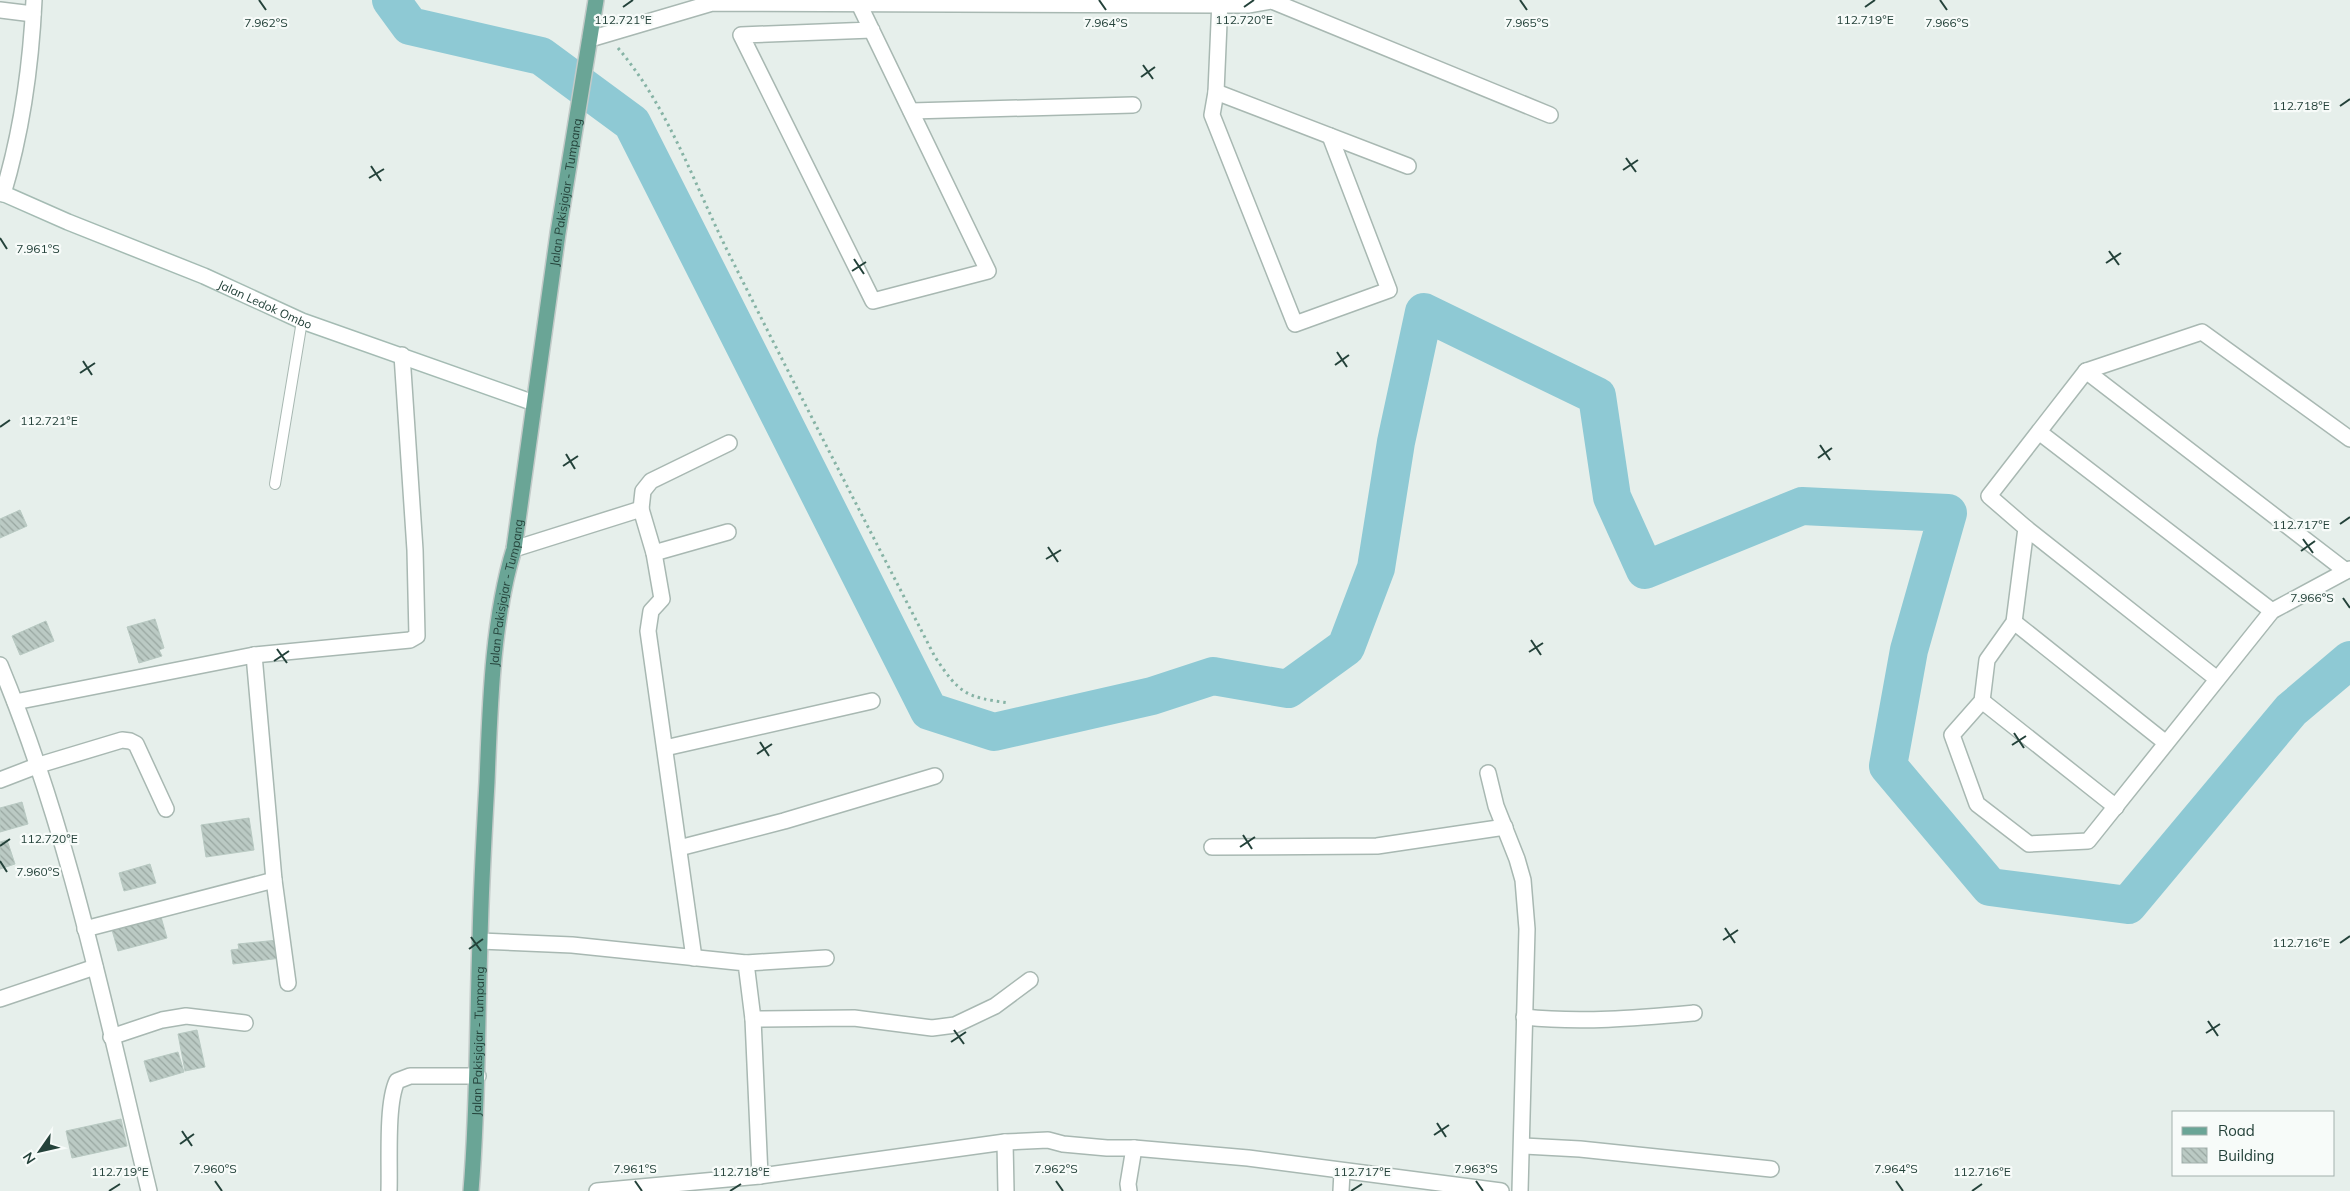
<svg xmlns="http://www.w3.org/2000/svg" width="2350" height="1191" font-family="Mulish,sans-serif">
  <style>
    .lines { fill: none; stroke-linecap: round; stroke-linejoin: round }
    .river { stroke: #8ec9d4; stroke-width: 38 }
    .building { fill: url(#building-back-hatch); stroke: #b8c9c2 }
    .lane-casing { stroke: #a8b8b2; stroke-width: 12 }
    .street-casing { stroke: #a8b8b2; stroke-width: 18 }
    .secondary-casing { stroke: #a4bbb3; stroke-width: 18 }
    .primary-casing { stroke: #c2cac8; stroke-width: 18 }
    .path { stroke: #86b3a5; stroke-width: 3; stroke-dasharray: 2.5 4; stroke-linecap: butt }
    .lane { stroke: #fff; stroke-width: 10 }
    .street { stroke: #fff; stroke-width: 15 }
    .secondary { stroke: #fff; stroke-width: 15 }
    .primary { stroke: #6aa596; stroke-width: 15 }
    .ticks { fill: none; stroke: #24423a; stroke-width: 2 }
    .labels { text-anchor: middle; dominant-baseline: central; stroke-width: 4.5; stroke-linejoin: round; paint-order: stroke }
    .street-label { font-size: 12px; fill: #24423a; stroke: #f7fbf9 }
    .ticks-label { font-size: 12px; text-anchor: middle; fill: #24423a; stroke: #f7fbf9; stroke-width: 4.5; stroke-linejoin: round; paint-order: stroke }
  </style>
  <defs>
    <pattern id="building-back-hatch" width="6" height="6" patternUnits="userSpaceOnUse" patternTransform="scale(1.25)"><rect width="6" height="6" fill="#bbcac4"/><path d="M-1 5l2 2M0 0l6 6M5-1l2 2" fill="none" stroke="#98a6a0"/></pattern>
  </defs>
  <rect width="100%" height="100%" fill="#e6efeb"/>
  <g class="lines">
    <!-- river -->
    <polyline class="river" points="391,0 410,26 541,56 632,123 929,711 994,732 1152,696 1213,676 1288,689 1346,647 1376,568 1396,442 1424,312 1597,396 1612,497 1645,570 1802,506 1948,513 1909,650 1888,766 1990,887 2128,905 2291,710 2350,660"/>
  </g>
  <!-- building -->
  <g class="building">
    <polygon points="20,510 27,526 0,538 0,519"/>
    <polygon points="155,619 164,648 159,650 162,656 139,663 127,627"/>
    <polygon points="46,621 54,641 20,655 12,636"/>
    <polygon points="22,802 28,824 0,832 0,808"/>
    <polygon points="249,818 254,850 206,857 201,825"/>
    <polygon points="7,840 15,864 0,869 0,842"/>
    <polygon points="150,864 156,883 124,891 119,873"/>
    <polygon points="161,917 167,938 118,951 112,930"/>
    <polygon points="278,940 281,958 233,964 231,950 239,949 238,944"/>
    <polygon points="197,1030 205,1067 185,1071 178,1034"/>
    <polygon points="178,1052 184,1072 150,1082 144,1061"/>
    <polygon points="121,1119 127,1146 72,1158 66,1131"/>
  </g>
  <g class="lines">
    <!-- lane casing -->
    <g class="lane-casing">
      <polyline id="lane" points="275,484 302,321"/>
    </g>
    <!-- street casing -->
    <g class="street-casing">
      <g id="street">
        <polyline points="1220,0 1216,92 1212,115 1295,324 1389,290 1330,136"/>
        <path d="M859,4C902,93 945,182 988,271L873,301L741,35L872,30"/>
        <polyline points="0,10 33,14"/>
        <polyline points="590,39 712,3 1220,5 1248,5 1272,1 1550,115"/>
        <polyline points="1216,92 1408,166"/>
        <polyline points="911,111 1133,105"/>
        <path d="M3,194C22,131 31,65 34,0"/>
        <polyline points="2086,371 2346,571"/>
        <polyline points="2039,432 2272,611"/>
        <polyline points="2350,439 2202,332 2086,371 1989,496 2026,528 2014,622 1987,660 1982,701 1952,735 1977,804 2029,844 2088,841 2272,611 2350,569"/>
        <polyline points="641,509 654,553 662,599 651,611 648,631 694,958"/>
        <polyline points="2026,528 2217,679"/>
        <polyline points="514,549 641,509 643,491 651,481 729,443"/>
        <polyline points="654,553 728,532"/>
        <polyline points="2014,622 2166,743"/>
        <polyline points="254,655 274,880 288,983"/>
        <path d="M0,665C70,833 106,1014 149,1191"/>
        <polyline points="1982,701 2116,807"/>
        <polyline points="15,702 254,655 410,640 417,636 415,550 402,355"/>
        <polyline points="665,748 872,701"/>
        <polyline points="1488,773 1496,806 1517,859 1523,880 1527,929 1520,1191"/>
        <polyline points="0,780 39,765 122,740 130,741 136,744 166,809"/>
        <polyline points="1212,847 1377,846 1505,827"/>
        <polyline points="679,848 784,821 935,776"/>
        <polyline points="85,929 274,880"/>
        <polyline points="480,941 572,945 746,963 753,1019 760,1176"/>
        <polyline points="746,963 826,958"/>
        <polyline points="0,999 95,967"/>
        <path d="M1524,1017C1581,1023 1637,1018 1694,1013"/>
        <polyline points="753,1019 854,1018 932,1028 955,1025 995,1006 1030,980"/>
        <polyline points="111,1037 162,1020 186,1016 245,1023"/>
        <polyline points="1005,1142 1006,1191"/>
        <polyline points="1522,1146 1580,1149 1771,1169"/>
        <path d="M389,1191C390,1164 386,1104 397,1081L410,1076H478"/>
        <polyline points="597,1191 760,1176 1005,1142 1048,1140 1063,1144 1107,1148 1134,1148 1248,1158 1501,1191"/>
        <polyline points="1129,1191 1128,1184 1134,1148"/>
        <polyline points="1341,1191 1342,1172"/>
      </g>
    </g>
    <!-- secondary casing -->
    <g class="secondary-casing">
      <g id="secondary">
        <path id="s1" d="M0,192L68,222L204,276L302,321L534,403"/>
      </g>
    </g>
    <!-- primary casing -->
    <g class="primary-casing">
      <g id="primary">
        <path id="s2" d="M471,1191C478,1108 477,1025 480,941C481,888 484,835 487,782C490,707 492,621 514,549L558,233L596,0"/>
      </g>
    </g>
    <!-- path -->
    <path class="path" d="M618,48C668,107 693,181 727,250C795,386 865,521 935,657C960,694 965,697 1009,703"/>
    <!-- lane -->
    <use href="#lane" class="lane"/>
    <!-- street -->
    <use href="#street" class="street"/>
    <!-- secondary -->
    <use href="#secondary" class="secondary"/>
    <!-- primary -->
    <use href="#primary" class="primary"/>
  </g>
  <!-- ticks -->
  <path class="ticks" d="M259,0L266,10M1099,0L1106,10M1520,0L1527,10M1940,0L1947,10M623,7L633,0M1244,7L1254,0M1865,7L1875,0M1143,65L1153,79M1141,77L1155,67M2340,106L2350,99M1626,158L1636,172M371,166L381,181M1623,170L1638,160M369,178L384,169M0,238L7,249M2109,251L2119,265M854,259L864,274M2106,263L2121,253M852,271L866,262M1337,352L1347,367M83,361L92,375M1335,365L1349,355M80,373L95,363M0,427L10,420M1820,445L1830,460M566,454L575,469M1818,458L1832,448M563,466L578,456M2340,524L2350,517M2303,539L2313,553M1048,547L1058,562M2301,551L2315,541M1046,559L1061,550M2343,598L2350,608M1531,640L1541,655M277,649L287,663M1529,652L1543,643M274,661L289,651M2014,733L2024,748M760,742L769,756M2012,745L2026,736M757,754L772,744M1243,835L1252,849M0,846L10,839M1240,847L1255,837M0,861L7,872M1725,928L1735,943M471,937L481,951M1723,940L1738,930M2340,943L2350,936M469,949L483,939M2208,1021L2218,1036M954,1030L964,1044M2206,1033L2220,1024M951,1042L966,1032M1437,1123L1446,1137M182,1131L192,1146M1434,1135L1449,1125M180,1144L194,1134M215,1181L222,1191M635,1181L642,1191M1056,1181L1063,1191M1476,1181L1483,1191M1896,1181L1903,1191M109,1191L120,1184M730,1191L741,1184M1351,1191L1362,1184M1972,1191L1982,1184"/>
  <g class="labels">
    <!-- street labels -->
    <g class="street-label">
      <text stroke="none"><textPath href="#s2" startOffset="1005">Jalan Pakisjajar - Tumpang</textPath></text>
      <text stroke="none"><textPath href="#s1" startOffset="288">Jalan Ledok Ombo</textPath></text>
      <text stroke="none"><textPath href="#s2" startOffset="600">Jalan Pakisjajar - Tumpang</textPath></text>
      <text stroke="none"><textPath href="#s2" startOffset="150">Jalan Pakisjajar - Tumpang</textPath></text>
    </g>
  </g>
  <g class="ticks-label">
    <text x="623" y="24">112.721°E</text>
    <text x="1244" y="24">112.720°E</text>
    <text x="1865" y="24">112.719°E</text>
    <text x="266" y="27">7.962°S</text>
    <text x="1106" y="27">7.964°S</text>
    <text x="1527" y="27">7.965°S</text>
    <text x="1947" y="27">7.966°S</text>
    <text x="2301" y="110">112.718°E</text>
    <text x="38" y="253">7.961°S</text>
    <text x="49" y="425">112.721°E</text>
    <text x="2301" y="529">112.717°E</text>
    <text x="2312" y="602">7.966°S</text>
    <text x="49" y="843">112.720°E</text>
    <text x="38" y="876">7.960°S</text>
    <text x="2301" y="947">112.716°E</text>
    <text x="215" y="1173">7.960°S</text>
    <text x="635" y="1173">7.961°S</text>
    <text x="1056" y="1173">7.962°S</text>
    <text x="1476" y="1173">7.963°S</text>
    <text x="1896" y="1173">7.964°S</text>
    <text x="120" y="1176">112.719°E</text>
    <text x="741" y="1176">112.718°E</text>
    <text x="1362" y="1176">112.717°E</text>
    <text x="1982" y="1176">112.716°E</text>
  </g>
  <!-- legend -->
  <rect x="2172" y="1111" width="162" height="65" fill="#f7fbf9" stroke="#a3b1ad"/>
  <rect x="2182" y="1127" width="25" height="8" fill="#6aa596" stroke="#a3b1ad"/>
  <text x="2218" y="1136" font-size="15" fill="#24423a">Road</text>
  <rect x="2182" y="1148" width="25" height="15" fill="url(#building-back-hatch)" stroke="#a3b1ad"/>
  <text x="2218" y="1161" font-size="15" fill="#24423a">Building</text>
  <!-- north arrow -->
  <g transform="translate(40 1151) rotate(236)" stroke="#f7fbf9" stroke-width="4" paint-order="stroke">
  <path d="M0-4L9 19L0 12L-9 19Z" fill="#24423a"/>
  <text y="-8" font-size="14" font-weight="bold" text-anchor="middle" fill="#24423a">N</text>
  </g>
</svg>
